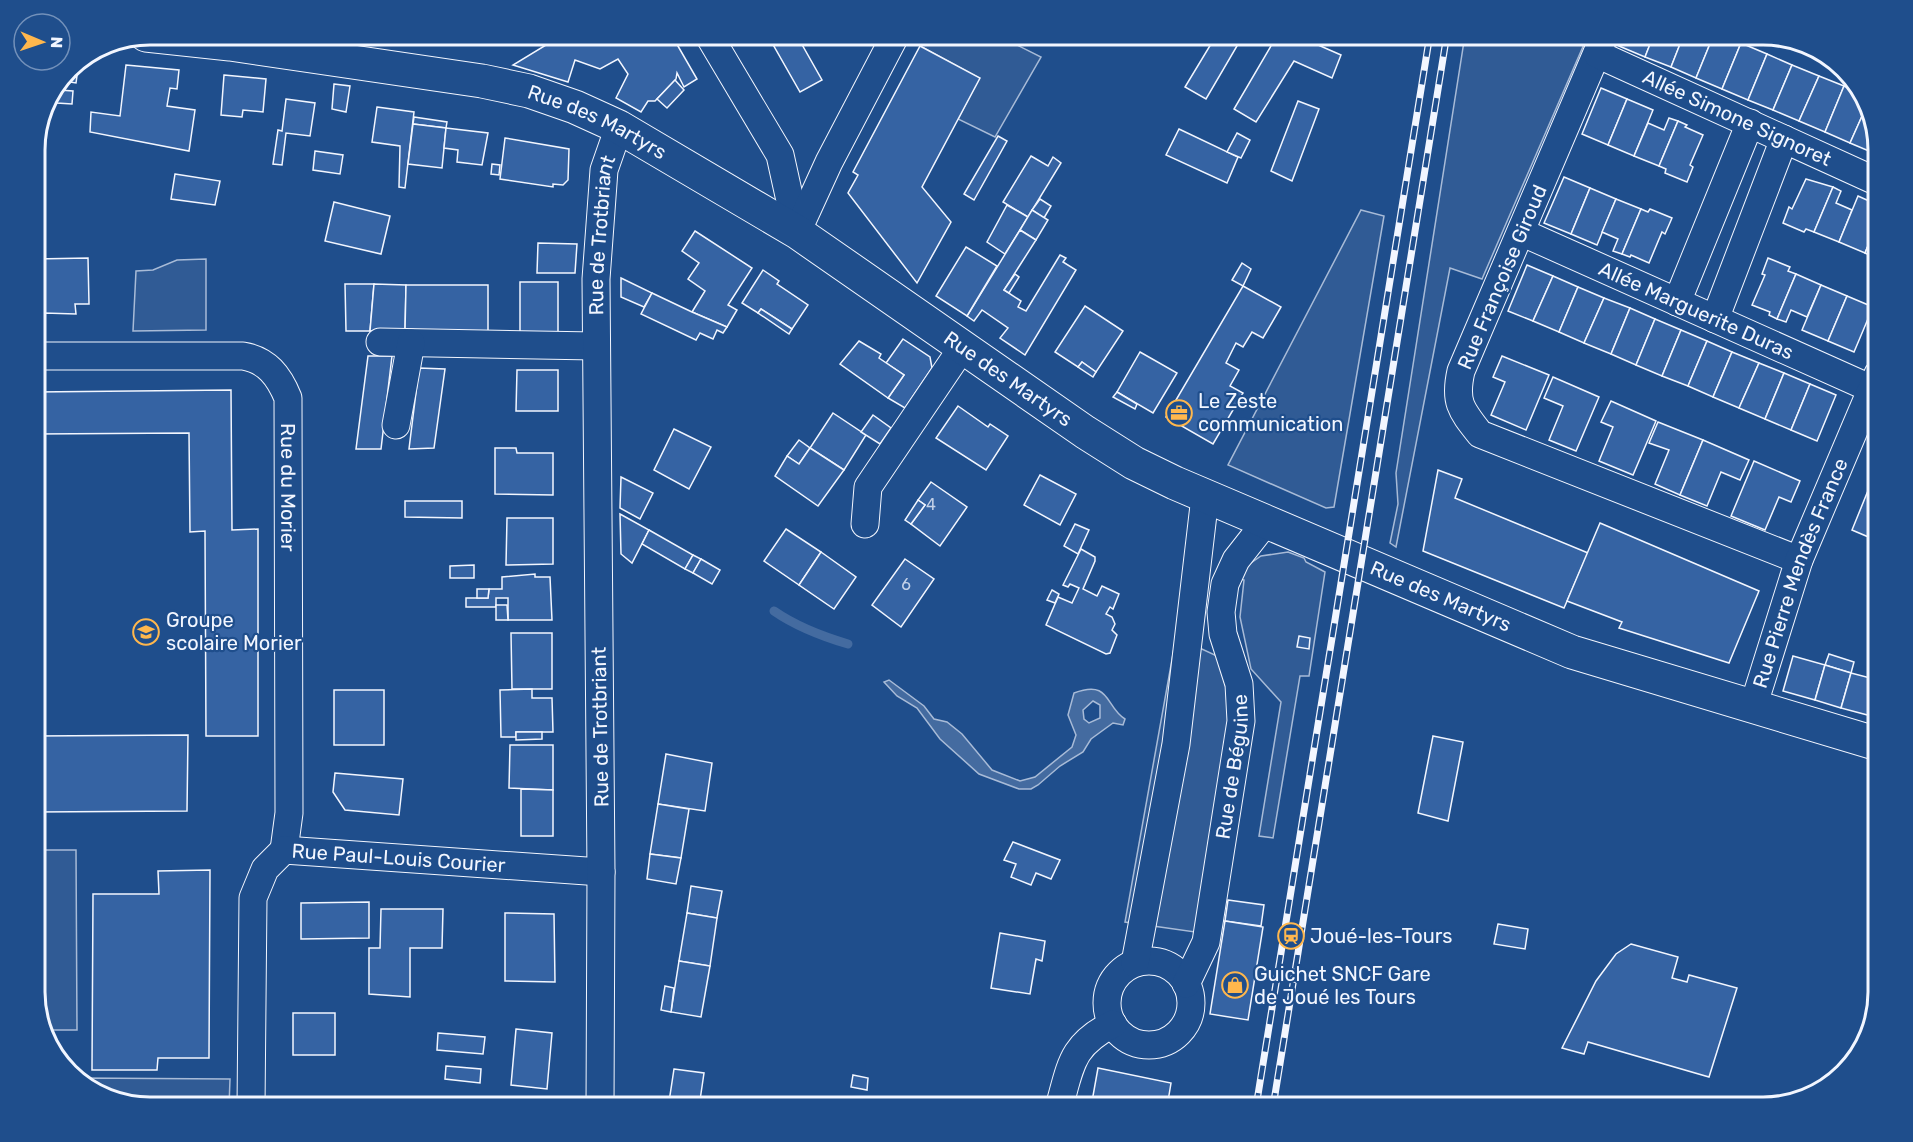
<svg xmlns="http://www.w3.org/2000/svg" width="1913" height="1142" font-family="Rubik,sans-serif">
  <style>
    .built { fill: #305b95; stroke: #a8bbd7; stroke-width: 1.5 }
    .water { fill: #446ba0; stroke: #a8bbd7; stroke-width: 1.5; fill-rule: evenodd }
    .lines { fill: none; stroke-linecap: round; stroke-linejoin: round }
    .stream { stroke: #446ba0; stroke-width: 9 }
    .building { fill: #3563a3; stroke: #f2f6ff; stroke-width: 1.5 }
    .street-casing { stroke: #f2f6ff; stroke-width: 29 }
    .secondary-casing { stroke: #f2f6ff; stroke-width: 35 }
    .street { stroke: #1f4e8c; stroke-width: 27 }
    .secondary { stroke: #1f4e8c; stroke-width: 33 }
    .rail-casing { stroke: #f2f6ff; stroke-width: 7 }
    .rail { stroke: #1f4e8c; stroke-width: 4.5; stroke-dasharray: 14; stroke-linecap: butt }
    .labels { text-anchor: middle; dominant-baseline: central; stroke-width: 4.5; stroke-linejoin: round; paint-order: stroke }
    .number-label { font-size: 16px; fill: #c3d1e8 }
    .street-label { font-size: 20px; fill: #f2f6ff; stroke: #1f4e8c }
    .poi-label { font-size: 20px; fill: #f2f6ff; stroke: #1f4e8c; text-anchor: start }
    .rim { fill: none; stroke: #f2f6ff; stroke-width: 3 }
  </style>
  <rect width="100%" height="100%" fill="#1f4e8c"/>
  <!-- built -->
  <g class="built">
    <polygon points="926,35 997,35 1041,57 995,137 958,119 979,78 920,46"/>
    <polygon points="1465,35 1588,35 1482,279 1450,268 1396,547 1390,543 1398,504 1396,473"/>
    <polygon points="1361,210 1384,216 1334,507 1326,508 1228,465"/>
    <polygon points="206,259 206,330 133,331 136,271 153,270 177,260"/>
    <polygon points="1288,552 1304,558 1306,562 1325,572 1309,676 1300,676 1273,838 1259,836 1281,702 1251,669 1240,617 1244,580 1237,578 1248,565 1261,556"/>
    <polygon points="1176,637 1217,656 1232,709 1202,933 1125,922"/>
    <polygon points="35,850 76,850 77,1030 44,1030 35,999"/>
    <polygon points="78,1078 230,1079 229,1107 150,1107 92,1092"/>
  </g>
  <!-- water -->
  <path class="water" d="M889,680L924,706L934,719L947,722L962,734L992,770L1020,781L1035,777L1072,747L1076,735L1068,715L1074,693C1111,679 1105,707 1125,719L1123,725L1113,723L1091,739L1083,752L1060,766L1038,785L1031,789H1019L979,774L940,739L917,708L897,696L884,682ZM1093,701L1100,705V718L1089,723L1084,719L1083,710Z"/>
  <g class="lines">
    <!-- stream -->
    <path class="stream" d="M774,611C797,627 821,636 848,644"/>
  </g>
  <!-- building -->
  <g class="building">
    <polygon points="671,34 697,79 684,87 677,73 676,79 655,101 648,101 641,112 616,98 628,74 618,59 600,69 575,60 568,82 513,65 564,34"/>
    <polygon points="777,34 811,34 800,41 822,80 800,92 771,41"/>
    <polygon points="1217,34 1244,34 1206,99 1185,87"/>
    <polygon points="1278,34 1293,34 1341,55 1332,78 1294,61 1256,122 1234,109"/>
    <polygon points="1624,34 1654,34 1645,57 1619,46"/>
    <polygon points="1654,34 1684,34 1671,67 1645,57"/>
    <polygon points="1684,34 1714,34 1696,78 1671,67"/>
    <polygon points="1714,34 1741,43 1722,89 1696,78"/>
    <polygon points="1741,43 1767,54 1748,100 1722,89"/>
    <polygon points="920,46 980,78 922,187 951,222 917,283 848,193 858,175 853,172"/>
    <polygon points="1767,54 1792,65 1773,110 1748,100"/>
    <polygon points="79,61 76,83 63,81 69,68"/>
    <polygon points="126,65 179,70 177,89 170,88 167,106 195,110 189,151 90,132 91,112 120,116"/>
    <polygon points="1792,65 1819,76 1799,121 1773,110"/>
    <polygon points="224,75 266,79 263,112 243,110 242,117 221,115"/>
    <polygon points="1819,76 1844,86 1825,132 1799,121"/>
    <polygon points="675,80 684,90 667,108 657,99"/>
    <polygon points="334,84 350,86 346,112 332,109"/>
    <polygon points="1844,86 1864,95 1867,105 1850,143 1825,132"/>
    <polygon points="1601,88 1627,99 1608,145 1582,134"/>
    <polygon points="59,90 73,91 72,104 57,103"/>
    <polygon points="286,99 315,103 310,136 286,133 282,165 273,164 278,130 282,131"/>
    <polygon points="1627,99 1653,110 1634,156 1608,145"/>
    <polygon points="1298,101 1319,109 1292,181 1271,171"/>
    <polygon points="1867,105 1878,143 1876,154 1850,143"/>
    <polygon points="377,107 414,112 405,188 399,187 400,146 372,142"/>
    <polygon points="414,117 447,122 446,128 413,124"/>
    <polygon points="1669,118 1678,121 1659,166 1634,156 1648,123 1664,130"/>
    <polygon points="1678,121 1687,125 1685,127 1703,135 1690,165 1693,167 1687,182 1665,173 1666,169 1659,166"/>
    <polygon points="413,124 446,128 442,168 408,164"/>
    <polygon points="446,128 488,133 482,165 457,162 458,150 444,148"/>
    <polygon points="1179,129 1238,157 1227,183 1166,155"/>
    <polygon points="1237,133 1250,140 1241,158 1227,152"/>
    <polygon points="998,136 1007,141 974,200 964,194"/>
    <polygon points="505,138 569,149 568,180 563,185 553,184 553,187 500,179"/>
    <polygon points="315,151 343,155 340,174 313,170"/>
    <polygon points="1031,156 1048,166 1053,157 1061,163 1028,217 1003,202"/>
    <polygon points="492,164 500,165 499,175 491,174"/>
    <polygon points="175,174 220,181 215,205 171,199"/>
    <polygon points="1564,177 1590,188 1571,234 1544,223"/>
    <polygon points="1806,179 1833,187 1814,232 1806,229 1804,232 1783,223 1789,207 1792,209"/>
    <polygon points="1833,187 1841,191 1836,203 1852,210 1839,242 1814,232"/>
    <polygon points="1590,188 1616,199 1597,245 1571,234"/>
    <polygon points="1858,196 1878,205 1878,221 1865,253 1839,242"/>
    <polygon points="1040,199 1051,206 1044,218 1032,210"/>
    <polygon points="1616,199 1641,209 1622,254 1613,251 1618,239 1602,232"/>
    <polygon points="334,202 390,216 381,254 325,241"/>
    <polygon points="1007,205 1028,217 1005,254 987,242"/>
    <polygon points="1641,209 1648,212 1650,209 1672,218 1665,234 1662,232 1649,263 1631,255 1630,257 1622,254"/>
    <polygon points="1032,210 1048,220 1036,240 1020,230"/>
    <polygon points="1878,221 1878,259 1865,253"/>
    <polygon points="1020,230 1036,240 1004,290 1021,301 1018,307 1026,311 1060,255 1066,258 1063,262 1076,270 1025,355 1000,338 1008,328 982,310 974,321 967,316"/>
    <polygon points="695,231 752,268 728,305 737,310 727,327 692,312 705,291 688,279 699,263 682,251"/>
    <polygon points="538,243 577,244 575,273 537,273"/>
    <polygon points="966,247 997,266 967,316 936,296"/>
    <polygon points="88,258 89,304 75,304 76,314 44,313 44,317 35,317 35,259"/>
    <polygon points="1768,258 1790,267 1788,271 1796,274 1777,319 1769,315 1770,312 1752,305 1765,275 1762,274"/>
    <polygon points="1242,263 1251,269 1243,286 1232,280"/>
    <polygon points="1527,265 1553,276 1533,321 1508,311"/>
    <polygon points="763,270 779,281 777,284 808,305 792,329 761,309 758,313 742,303"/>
    <polygon points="1015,274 1019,277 1009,293 1004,290"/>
    <polygon points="1796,274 1821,285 1807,317 1791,310 1786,322 1777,319"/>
    <polygon points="1553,276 1578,287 1559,332 1533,321"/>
    <polygon points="621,278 652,293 644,307 621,297"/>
    <polygon points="520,282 558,282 558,335 520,334"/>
    <polygon points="345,284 374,284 370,331 346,331"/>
    <polygon points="374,284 406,285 405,331 370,331"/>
    <polygon points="406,285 488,285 488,331 405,331"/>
    <polygon points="1821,285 1847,296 1828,341 1802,330"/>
    <polygon points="1243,286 1281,307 1263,338 1252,332 1243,347 1236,343 1226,363 1239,370 1230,386 1243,393 1213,444 1166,417"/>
    <polygon points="1578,287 1604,298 1584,343 1559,332"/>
    <polygon points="652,293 692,312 727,327 723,333 717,330 713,339 700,333 696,340 641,314"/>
    <polygon points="1847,296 1873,307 1854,352 1828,341"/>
    <polygon points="1604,298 1630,308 1611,354 1584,343"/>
    <polygon points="1085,306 1123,331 1096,372 1082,362 1078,367 1055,352"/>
    <polygon points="1630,308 1655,319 1636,365 1611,354"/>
    <polygon points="761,309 792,329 789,334 758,313"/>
    <polygon points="1655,319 1681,330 1662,376 1636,365"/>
    <polygon points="1681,330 1707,341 1688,386 1662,376"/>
    <polygon points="903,339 930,357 932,368 905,408 888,398 904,375 886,363"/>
    <polygon points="859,341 881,354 879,358 904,375 888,398 840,364"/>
    <polygon points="1707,341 1732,352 1713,397 1688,386"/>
    <polygon points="1140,352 1177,373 1153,413 1117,392"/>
    <polygon points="1732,352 1759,363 1739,408 1713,397"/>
    <polygon points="368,356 392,356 381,449 356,449"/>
    <polygon points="1502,356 1549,375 1526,430 1491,415 1505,382 1493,377"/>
    <polygon points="1082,362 1096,372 1093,377 1078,367"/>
    <polygon points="1759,363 1784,373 1765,419 1739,408"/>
    <polygon points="419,368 445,369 434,448 409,449"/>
    <polygon points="517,370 558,370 558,411 516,411"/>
    <polygon points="1784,373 1810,384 1791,430 1765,419"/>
    <polygon points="1553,377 1599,397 1576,451 1549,440 1563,406 1544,398"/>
    <polygon points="1810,384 1836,395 1817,441 1791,430"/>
    <polygon points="231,390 232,530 258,529 258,736 206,736 205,531 190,532 189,433 35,434 35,392"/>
    <polygon points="1117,392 1137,404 1135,409 1113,397"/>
    <polygon points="1611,401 1656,421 1633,475 1599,461 1613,427 1601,422"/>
    <polygon points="958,406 988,427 990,424 1008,436 986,470 936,438"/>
    <polygon points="833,413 866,435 844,470 810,448"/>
    <polygon points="873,415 891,428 880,444 861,432"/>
    <polygon points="1658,422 1703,440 1680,495 1655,484 1669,450 1649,443"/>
    <polygon points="674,429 711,447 689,489 654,470"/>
    <polygon points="799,440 810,448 799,464 787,456"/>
    <polygon points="1703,440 1749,460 1740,480 1721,472 1707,506 1680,495"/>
    <polygon points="495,448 516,448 517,453 553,453 553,495 495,494"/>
    <polygon points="810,448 844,470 818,506 775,476 787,456 799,464"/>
    <polygon points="1754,461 1800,481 1791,502 1779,497 1765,530 1731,516"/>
    <polygon points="1878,466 1878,541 1852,530"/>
    <polygon points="1438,470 1462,479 1455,498 1588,553 1564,608 1423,551"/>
    <polygon points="1040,475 1076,494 1060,525 1024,505"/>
    <polygon points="621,477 653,493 640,519 620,508"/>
    <polygon points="931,482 967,507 940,546 911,524 925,505 918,500"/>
    <polygon points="918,500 925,505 911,524 905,520"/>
    <polygon points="405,501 462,501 462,518 405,517"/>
    <polygon points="620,514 649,530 632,563 621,554"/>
    <polygon points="507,518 553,518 553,564 506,565"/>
    <polygon points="1600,523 1759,591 1729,663 1619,628 1622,622 1567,601"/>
    <polygon points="1075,524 1089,530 1078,554 1064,546"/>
    <polygon points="786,529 821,552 799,585 764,561"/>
    <polygon points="649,530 693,555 685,569 642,544"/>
    <polygon points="1081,549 1095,557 1095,561 1083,589 1097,596 1102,586 1119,594 1113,609 1110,607 1106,614 1112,617 1115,624 1112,630 1117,635 1110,653 1106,654 1046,625 1058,597 1072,603 1079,588 1070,584 1068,587 1063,585"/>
    <polygon points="821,552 856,577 834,609 799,585"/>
    <polygon points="693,555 701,559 693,573 685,569"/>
    <polygon points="701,559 720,570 712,584 693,573"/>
    <polygon points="905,559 934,579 901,627 872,605"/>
    <polygon points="474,565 474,578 450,578 450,566"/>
    <polygon points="535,574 535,577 550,577 552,620 508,620 508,598 496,598 496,607 466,607 466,598 488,598 489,589 502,589 502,577"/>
    <polygon points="477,589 489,589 488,598 477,598"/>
    <polygon points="1052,590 1059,594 1055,603 1047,600"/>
    <polygon points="496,605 507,605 508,620 496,620"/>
    <polygon points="511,633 552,633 552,689 512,689"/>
    <polygon points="1299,636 1310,638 1309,649 1297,647"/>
    <polygon points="1829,654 1854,662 1851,673 1825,665"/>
    <polygon points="1793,656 1825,665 1815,700 1783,691"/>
    <polygon points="1825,665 1851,673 1841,708 1815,700"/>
    <polygon points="1851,673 1878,680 1878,706 1875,717 1841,708"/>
    <polygon points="532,689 532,698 552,698 553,732 516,732 516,737 501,737 500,690"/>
    <rect x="334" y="690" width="50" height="55"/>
    <polygon points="516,732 542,732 542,739 516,740"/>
    <polygon points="188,735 187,811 35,812 35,736"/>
    <polygon points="1433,736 1463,742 1448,821 1418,813"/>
    <polygon points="510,745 553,745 553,790 509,788"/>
    <polygon points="666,754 712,763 705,811 658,804"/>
    <polygon points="335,773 403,779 399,815 345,810 333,792"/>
    <polygon points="521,789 553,790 553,836 521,836"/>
    <polygon points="658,804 689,809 681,858 650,854"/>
    <polygon points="1013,842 1060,860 1051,879 1036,873 1031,885 1011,877 1016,864 1004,860"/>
    <polygon points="650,854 681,858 676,884 647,879"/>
    <polygon points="210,870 209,1058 158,1058 157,1070 92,1070 93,894 159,894 158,871"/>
    <polygon points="691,886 722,891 717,918 687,913"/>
    <polygon points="1228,900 1264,905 1261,926 1225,921"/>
    <polygon points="369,902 369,938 301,939 301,903"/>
    <polygon points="381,909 443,909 442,948 410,948 410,997 369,994 369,948 380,948"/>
    <polygon points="505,913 554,914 555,982 505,981"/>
    <polygon points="687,913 717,918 710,966 679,961"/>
    <polygon points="1225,921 1263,927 1248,1020 1210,1014"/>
    <polygon points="1498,924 1528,929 1525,949 1494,944"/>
    <polygon points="1000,933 1045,941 1042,961 1036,959 1030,994 991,988"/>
    <polygon points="1631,944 1678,957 1672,978 1687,982 1689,975 1737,988 1709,1077 1588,1042 1584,1054 1562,1048 1596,981 1616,954"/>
    <polygon points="679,961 710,966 701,1017 671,1012"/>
    <polygon points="665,986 674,988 671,1012 661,1010"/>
    <rect x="293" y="1013" width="42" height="42"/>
    <polygon points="516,1029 552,1033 547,1089 511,1085"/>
    <polygon points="438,1033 485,1037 483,1054 437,1050"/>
    <polygon points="446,1066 481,1069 480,1083 445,1079"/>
    <polygon points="1098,1068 1171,1083 1167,1107 1091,1107"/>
    <polygon points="674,1069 704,1073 699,1107 669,1102"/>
    <polygon points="853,1075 868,1078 867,1090 851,1087"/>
    <polygon points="362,1102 362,1107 318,1107 318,1103"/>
    <polygon points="669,1102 699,1107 668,1107"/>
  </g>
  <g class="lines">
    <!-- street casing -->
    <g class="street-casing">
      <g id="street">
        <polyline points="708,34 780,155 797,232"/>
        <path d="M1605,34L1461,371C1454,402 1461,410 1480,434L1799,560"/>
        <path id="s1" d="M1597,54L1878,182"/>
        <polyline points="797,232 829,162 896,34"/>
        <path id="s2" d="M1521,232L1872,389"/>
        <polyline points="1677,302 1750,123"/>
        <polyline points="1715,319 1784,139"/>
        <polyline points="380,342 595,346"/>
        <path id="s3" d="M35,356H243C267,360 279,376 288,398L289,813L284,850"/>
        <polyline points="396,425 411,343"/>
        <polyline points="865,524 868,487 962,348"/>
        <path id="s4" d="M1753,707L1799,560L1878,374"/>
        <circle cx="1149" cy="1003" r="42"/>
        <polyline points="1135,963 1176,744 1205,497"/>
        <path id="s5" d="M1186,984L1206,942L1241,721L1239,684L1223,634L1221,612L1225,584L1236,560L1265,523"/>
        <path id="s6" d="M251,1107L253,898L265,869L284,850L601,872"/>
        <path id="s7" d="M600,1107L601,872L596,279L604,170L619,127"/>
        <path d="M1059,1107C1071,1065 1071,1045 1113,1024"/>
      </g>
    </g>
    <!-- secondary casing -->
    <g class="secondary-casing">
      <g id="secondary">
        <path id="s8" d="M146,35L230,44L482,81L529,91L575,107L619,127L797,232L1085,432L1134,463L1175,483L1572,652L1878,744"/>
      </g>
    </g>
    <!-- street -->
    <use href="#street" class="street"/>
    <!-- secondary -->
    <use href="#secondary" class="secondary"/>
    <!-- rail casing -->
    <g class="rail-casing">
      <g id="rail">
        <polyline points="1256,1107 1430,34"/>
        <polyline points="1273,1107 1447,34"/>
      </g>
    </g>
    <!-- rail -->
    <use href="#rail" class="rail"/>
  </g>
  <!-- icons -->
  <defs>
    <g id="office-ring" transform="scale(1.35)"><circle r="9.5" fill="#1f4e8c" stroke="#ffb74d" stroke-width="1.5"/><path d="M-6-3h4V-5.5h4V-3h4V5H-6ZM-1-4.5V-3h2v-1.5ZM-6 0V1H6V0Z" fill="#ffb74d"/></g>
    <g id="school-ring" transform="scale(1.35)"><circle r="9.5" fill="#1f4e8c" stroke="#ffb74d" stroke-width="1.5"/><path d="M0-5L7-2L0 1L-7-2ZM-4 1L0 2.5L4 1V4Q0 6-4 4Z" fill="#ffb74d"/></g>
    <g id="station-ring" transform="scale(1.35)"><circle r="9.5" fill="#1f4e8c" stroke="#ffb74d" stroke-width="1.5"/><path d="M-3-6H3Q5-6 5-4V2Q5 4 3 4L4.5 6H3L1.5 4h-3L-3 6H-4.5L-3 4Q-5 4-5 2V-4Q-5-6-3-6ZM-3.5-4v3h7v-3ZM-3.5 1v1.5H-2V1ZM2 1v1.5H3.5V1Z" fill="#ffb74d"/></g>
    <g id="shop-ring" transform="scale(1.35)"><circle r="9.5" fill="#1f4e8c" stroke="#ffb74d" stroke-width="1.5"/><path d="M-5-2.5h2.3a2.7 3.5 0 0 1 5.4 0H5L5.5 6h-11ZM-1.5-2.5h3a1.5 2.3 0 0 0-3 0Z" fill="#ffb74d"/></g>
  </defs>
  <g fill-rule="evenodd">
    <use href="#office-ring" x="1179" y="413"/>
    <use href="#school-ring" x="146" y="632"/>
    <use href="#station-ring" x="1291" y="936"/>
    <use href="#shop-ring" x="1235" y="985"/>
  </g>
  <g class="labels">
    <!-- number labels -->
    <g class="number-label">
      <text x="931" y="504">4</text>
      <text x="906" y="584">6</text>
    </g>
    <!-- street labels -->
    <g class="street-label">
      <text stroke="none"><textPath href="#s1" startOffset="154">Allée Simone Signoret</textPath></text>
      <text stroke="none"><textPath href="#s8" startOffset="462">Rue des Martyrs</textPath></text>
      <text stroke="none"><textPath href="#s7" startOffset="872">Rue de Trotbriant</textPath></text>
      <text transform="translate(1502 277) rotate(-67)">Rue Françoise Giroud</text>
      <text stroke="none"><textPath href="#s2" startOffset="192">Allée Marguerite Duras</textPath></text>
      <text stroke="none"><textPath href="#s8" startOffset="948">Rue des Martyrs</textPath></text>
      <text stroke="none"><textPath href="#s3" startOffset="362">Rue du Morier</textPath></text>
      <text stroke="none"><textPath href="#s4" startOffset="142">Rue Pierre Mendès France</textPath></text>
      <text stroke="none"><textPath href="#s8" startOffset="1434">Rue des Martyrs</textPath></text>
      <text transform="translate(600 727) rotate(-91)">Rue de Trotbriant</text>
      <text stroke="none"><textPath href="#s5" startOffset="224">Rue de Béguine</textPath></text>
      <text stroke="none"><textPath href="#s6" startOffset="382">Rue Paul-Louis Courier</textPath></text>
    </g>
    <!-- poi labels -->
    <g class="poi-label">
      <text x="1198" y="401">Le Zeste<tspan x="1198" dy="23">communication</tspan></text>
      <text x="166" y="620">Groupe<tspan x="166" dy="23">scolaire Morier</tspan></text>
      <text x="1310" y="936">Joué-les-Tours</text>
      <text x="1254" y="974">Guichet SNCF Gare<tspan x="1254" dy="23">de Joué les Tours</tspan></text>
    </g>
  </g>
  <!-- crop -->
  <path d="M0 0H1913V1142H0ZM150 45H1763A105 105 0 0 1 1868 150V992A105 105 0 0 1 1763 1097H150A105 105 0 0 1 45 992V150A105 105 0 0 1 150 45Z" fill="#1f4e8c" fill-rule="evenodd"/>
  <path class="rim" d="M150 45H1763A105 105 0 0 1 1868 150V992A105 105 0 0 1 1763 1097H150A105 105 0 0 1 45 992V150A105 105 0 0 1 150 45Z"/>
  <!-- north arrow -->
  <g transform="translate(42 42) rotate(92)"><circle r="28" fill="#1f4e8c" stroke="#7391ba" stroke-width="1.5"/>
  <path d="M0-4.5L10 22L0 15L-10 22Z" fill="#ffb74d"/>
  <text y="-9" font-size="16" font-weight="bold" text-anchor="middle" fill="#f2f6ff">N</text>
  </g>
</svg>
